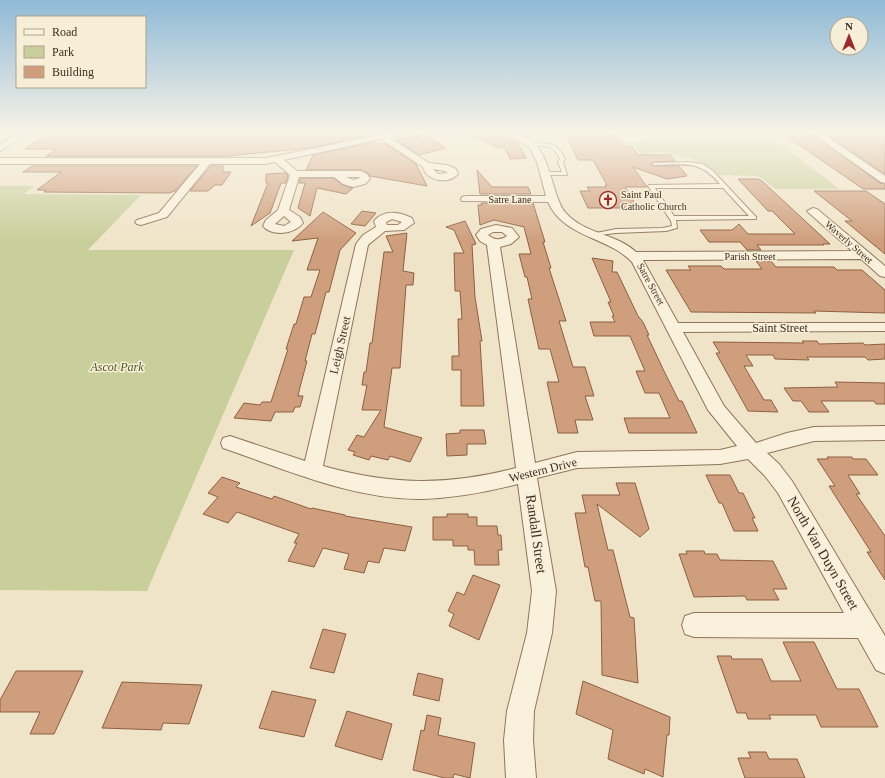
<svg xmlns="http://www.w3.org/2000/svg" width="885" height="778" font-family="'Times New Roman',serif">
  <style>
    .green { fill: #c9cf9b }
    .building { fill: #cf9f7d; stroke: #8d5f41 }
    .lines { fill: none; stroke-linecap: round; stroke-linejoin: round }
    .service-casing { stroke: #8d765c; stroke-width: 2 }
    .minor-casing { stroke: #8d765c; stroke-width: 2 }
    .service { fill: #faf1dc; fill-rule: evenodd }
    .minor { fill: #faf1dc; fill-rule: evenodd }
    .labels { text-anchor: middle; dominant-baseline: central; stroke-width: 3; stroke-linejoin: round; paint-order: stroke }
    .far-poi-label { font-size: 10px; fill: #3d2e20; stroke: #f7eed8; text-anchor: start }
    .far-street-label { font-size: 10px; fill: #3d2e20; stroke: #f7eed8 }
    .street-label { font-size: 12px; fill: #3d2e20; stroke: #f7eed8 }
    .park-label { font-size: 12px; font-style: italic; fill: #4d5a26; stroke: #f7eed8 }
    .near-street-label { font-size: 14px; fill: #3d2e20; stroke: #f7eed8 }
  </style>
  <rect width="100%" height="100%" fill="#f0e4c8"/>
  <!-- green -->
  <g class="green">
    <path d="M586,132H765L839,189H775L763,179L757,176L719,175C710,165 698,166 690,157H682L680,155H666L663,152H653L655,155H641L635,147H624L621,142L655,141L649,133Z"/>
    <polygon points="0,186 34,186 24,194 141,195 88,250 294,250 147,591 0,590"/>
  </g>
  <!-- building -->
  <g class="building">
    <polygon points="51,132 359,132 366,136 310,148 228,156 46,156 57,149 25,149"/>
    <polygon points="462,132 502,132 502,137 517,142 526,158 510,159 504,146 499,148"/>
    <polygon points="809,132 880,183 885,184 885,189 863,189 782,133"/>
    <polygon points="823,132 885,132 885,174"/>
    <polygon points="565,133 615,134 624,147 632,147 638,155 670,155 675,161 654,162 651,165 654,166 679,166 687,176 667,179 633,167 647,187 625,187 638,208 588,208 580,191 590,191 587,187 606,187 605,185 607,185 593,160 578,160"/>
    <polygon points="425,135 446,148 419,155 396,140"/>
    <polygon points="375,142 378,144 384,143 416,164 427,186 370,176 368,173 361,170 306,170 313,155"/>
    <polygon points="32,166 197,166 175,191 169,193 44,192 46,190 37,190 61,172 23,172"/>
    <polygon points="211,166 223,166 223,172 231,172 222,185 215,185 208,191 190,191"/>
    <polygon points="477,170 492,187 528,187 531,194 480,194"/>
    <polygon points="285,173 288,175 286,183 281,183 270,213 251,226 268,183 266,183 266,174"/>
    <polygon points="300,178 333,178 343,185 353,188 346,194 317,188 310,216 298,208 305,183 299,183"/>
    <polygon points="738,179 758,179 762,181 830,244 823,244 824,245 757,245 761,250 747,250 740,242 709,242 700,230 732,230 739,224 748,234 795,234 772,211 768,211"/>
    <polygon points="814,191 866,191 885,204 885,254 845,221 852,221"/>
    <polygon points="481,203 533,203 545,242 543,242 551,268 549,268 566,321 559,321 573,367 585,367 594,396 585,396 593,420 575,420 578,433 558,433 547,382 559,382 550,349 539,349 531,313 528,299 532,299 527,277 525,277 519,254 531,254 524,227 494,220 480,225 478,205 482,205"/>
    <polygon points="362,211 376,213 365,226 351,224"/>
    <polygon points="323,212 356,233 340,250 329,292 326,292 315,334 312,334 305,361 307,361 300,387 298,396 303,396 300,407 295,407 293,412 275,412 271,421 234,418 244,403 260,405 262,402 271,402 288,349 286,349 294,324 296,324 304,297 311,297 320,270 307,270 318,238 292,241"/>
    <polygon points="465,221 476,244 472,245 475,297 482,341 480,341 484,406 461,406 461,370 452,370 452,356 459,356 458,319 462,319 460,291 455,291 454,253 464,253 454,230 446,227"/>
    <polygon points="407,233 403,271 414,273 413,285 406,285 400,368 392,368 384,427 422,438 410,462 390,456 388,460 371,456 369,460 353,455 355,452 348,450 357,435 364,437 381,410 362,410 367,385 362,385 364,372 366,372 370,343 372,343 384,252 393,252 386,236"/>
    <polygon points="592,258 613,261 612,272 617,272 638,316 643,322 649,335 647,335 664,371 679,401 682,401 697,433 629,433 624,418 670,418 659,393 645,393 636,371 645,371 630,336 594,336 590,322 615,322 612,316 614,316 608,302 611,302"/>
    <polygon points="756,261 771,261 776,267 834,267 837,270 862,270 885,290 885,313 814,311 816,313 691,312 666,270 691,270 688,266 721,266 724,269 762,269"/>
    <polygon points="802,341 817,341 819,344 863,343 865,345 885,344 885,359 868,360 865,357 807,357 809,360 775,359 773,355 746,355 753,366 744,366 764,400 771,400 778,412 748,411 716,353 720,353 713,342 804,343"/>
    <polygon points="835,382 885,383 885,404 876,404 874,401 821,401 829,412 809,412 801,401 793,401 784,388 838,387"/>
    <polygon points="460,430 484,430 486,444 467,444 467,455 447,456 446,434 460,433"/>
    <polygon points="827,457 852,457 853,459 866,459 878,475 848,475 860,494 856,494 885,536 885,580 867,552 871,552 829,486 835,486 817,459 828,459"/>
    <polygon points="706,475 730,475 739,493 743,493 755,518 752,518 758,531 734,531 722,503 719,503"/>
    <polygon points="222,477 240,483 236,487 272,499 274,496 311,509 312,508 345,515 345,516 412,527 405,551 384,548 379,563 368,561 364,573 344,569 349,554 323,548 314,567 288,561 297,543 294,543 299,534 237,512 228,523 203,514 218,497 208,493"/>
    <polygon points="616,483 635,483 649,529 640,537 597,504 608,550 613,550 630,617 634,618 638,683 602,675 601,601 595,601 588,567 585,567 575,513 586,513 582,495 620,495"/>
    <polygon points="447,514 468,514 468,517 477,517 477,526 497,526 498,535 501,535 502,550 498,550 499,565 475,565 474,550 468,550 468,546 453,546 453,540 433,540 433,517 447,517"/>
    <polygon points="686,551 704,551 705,554 717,554 720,560 773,561 787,589 773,589 779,600 747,600 745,596 694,597 679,554 687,554"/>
    <polygon points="473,575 500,585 479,640 449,626 454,614 448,611 457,592 464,595"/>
    <polygon points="323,629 346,634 334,673 310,668"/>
    <polygon points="783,642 814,642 837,689 859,689 878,727 821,727 816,715 769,715 771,719 748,719 746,713 737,713 717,656 731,656 732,659 762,659 771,681 801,681"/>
    <polygon points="16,671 83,671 54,734 30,734 40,712 0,712 0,700"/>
    <polygon points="418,673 443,679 439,701 413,695"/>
    <polygon points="583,681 670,717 669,735 667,735 663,777 645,769 644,774 608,759 613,730 576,714"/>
    <polygon points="122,682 202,685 189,724 163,723 161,730 102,728"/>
    <polygon points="272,691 316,700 304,737 259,728"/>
    <polygon points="347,711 392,724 382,760 335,746"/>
    <polygon points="427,715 441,718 438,735 475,743 470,778 454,774 453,778 445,778 413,770 421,730 424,731"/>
    <polygon points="748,752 766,752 769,759 797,759 805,778 745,778 738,758 751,758"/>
  </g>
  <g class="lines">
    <!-- service casing -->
    <g class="service-casing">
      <g id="service">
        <path d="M530,144C549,142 557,142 565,159L563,162L567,175H543L542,174L545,172H562L558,162L560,159C553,144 547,146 532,146Z"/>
        <path d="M688,162L703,164L713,171L756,217V219L676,220L677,228L666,231L616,233L591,236V234L616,229L663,228L672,226L671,221L648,186L649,185L720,184C699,159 684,165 654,165L652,164L654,163ZM655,188H723L749,216H674Z"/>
      </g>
    </g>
    <!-- minor casing -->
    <g class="minor-casing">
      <g id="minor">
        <polygon points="20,132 30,132 0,151 0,144"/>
        <path d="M376,132L384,134L409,132L390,138L429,163L447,165L456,169L458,174C448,185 426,181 423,167L381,139L284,160L297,171H361L367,174L370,179L365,184L353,187L343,184L334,177H299L289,210L300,217L303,223C295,234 272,237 263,226L266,220L278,210L290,175L275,162L266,164H210L167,217L141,225L137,224L135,222L137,220L159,213L200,164H0V158H266L376,136ZM433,169L445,171L448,173L438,174ZM346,177H359L360,178L353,180ZM284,216L291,222L284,226L275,224Z"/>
        <path d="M504,132C545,132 547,169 558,199C560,203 561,208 565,212C583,234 616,233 636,252L852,251L809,213L807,211L813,208L817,209L885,266V277L880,276L861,259L643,260L678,323H885V331L683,332L724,406L756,443L787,433L814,427L885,426V440L814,441L767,453L779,464L792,481L885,636V674L876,670L858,638L694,637L685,634L682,625L685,616L694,613H844L778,493L765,476L748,459L720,464L577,468L537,478L556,591L552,633L534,711L533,740L536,778H506L504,740L507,711L527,633L532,591L518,484C487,492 455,498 422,499C354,500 287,470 223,448L221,443L223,438L230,436L305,461L356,244L363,235L376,227L374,221C384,209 400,212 412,218L414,223L404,230L385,231L368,245L323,466C391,485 447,486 516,468L487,245L480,241L476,235L481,229L496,225L512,228L519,237L511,244L500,247L535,463L577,452L720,450L737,446L708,410L632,262C607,236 564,238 548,202L462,201L461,199L462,197L466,196H546L537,162L530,148ZM392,219L402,222L398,225H387L386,222ZM493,232H502L507,236C500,241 494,240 488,235Z"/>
        <polygon points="810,132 820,132 885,176 885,183 881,182"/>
      </g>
    </g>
    <!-- service -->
    <use href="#service" class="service"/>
    <!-- minor -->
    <use href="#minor" class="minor"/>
  </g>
  <!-- sky -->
  <linearGradient id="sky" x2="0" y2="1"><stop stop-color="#8fbad6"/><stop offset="0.55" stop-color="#f8f3e6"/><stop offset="1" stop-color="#f8f3e6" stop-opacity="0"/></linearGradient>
  <rect width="885" height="241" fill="url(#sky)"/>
  <!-- icons -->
  <defs>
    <g id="church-ring" transform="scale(0.9)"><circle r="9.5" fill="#f7eed8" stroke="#9e2a2b" stroke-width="1.5"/><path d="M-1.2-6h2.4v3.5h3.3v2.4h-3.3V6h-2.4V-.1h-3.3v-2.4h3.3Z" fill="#9e2a2b"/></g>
  </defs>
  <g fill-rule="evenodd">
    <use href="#church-ring" x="608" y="200"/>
  </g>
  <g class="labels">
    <!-- far-poi labels -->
    <g class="far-poi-label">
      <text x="621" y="194">Saint Paul<tspan x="621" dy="12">Catholic Church</tspan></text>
    </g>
    <!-- far-street labels -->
    <g class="far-street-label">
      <text x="510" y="199">Satre Lane</text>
      <text transform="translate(849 242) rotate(41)">Waverly Street</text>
      <text x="750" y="256">Parish Street</text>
      <text transform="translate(651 284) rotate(61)">Satre Street</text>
    </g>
    <!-- street labels -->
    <g class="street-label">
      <text x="780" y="328">Saint Street</text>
      <text transform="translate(340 345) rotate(-77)">Leigh Street</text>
      <text transform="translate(543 470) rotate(-14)">Western Drive</text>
    </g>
    <!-- park labels -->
    <g class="park-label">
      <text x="117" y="367">Ascot Park</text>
    </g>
    <!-- near-street labels -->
    <g class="near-street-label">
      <text transform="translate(536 534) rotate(82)">Randall Street</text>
      <text transform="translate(823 553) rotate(60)">North Van Duyn Street</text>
    </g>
  </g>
  <!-- legend -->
  <rect x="16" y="16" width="130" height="72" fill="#f7eed8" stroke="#ada18e"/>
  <rect x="24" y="29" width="20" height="6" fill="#faf1dc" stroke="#ada18e"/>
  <text x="52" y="36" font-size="12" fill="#3d2e20">Road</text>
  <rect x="24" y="46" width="20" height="12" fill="#c9cf9b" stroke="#ada18e"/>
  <text x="52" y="56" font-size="12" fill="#3d2e20">Park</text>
  <rect x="24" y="66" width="20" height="12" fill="#cf9f7d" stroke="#ada18e"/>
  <text x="52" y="76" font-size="12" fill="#3d2e20">Building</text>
  <!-- north arrow -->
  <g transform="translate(849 36)"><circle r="19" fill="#f7eed8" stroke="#ada18e"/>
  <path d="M0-3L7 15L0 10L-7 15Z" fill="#9e2a2b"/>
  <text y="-6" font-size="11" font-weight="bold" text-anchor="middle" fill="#3d2e20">N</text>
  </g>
</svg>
